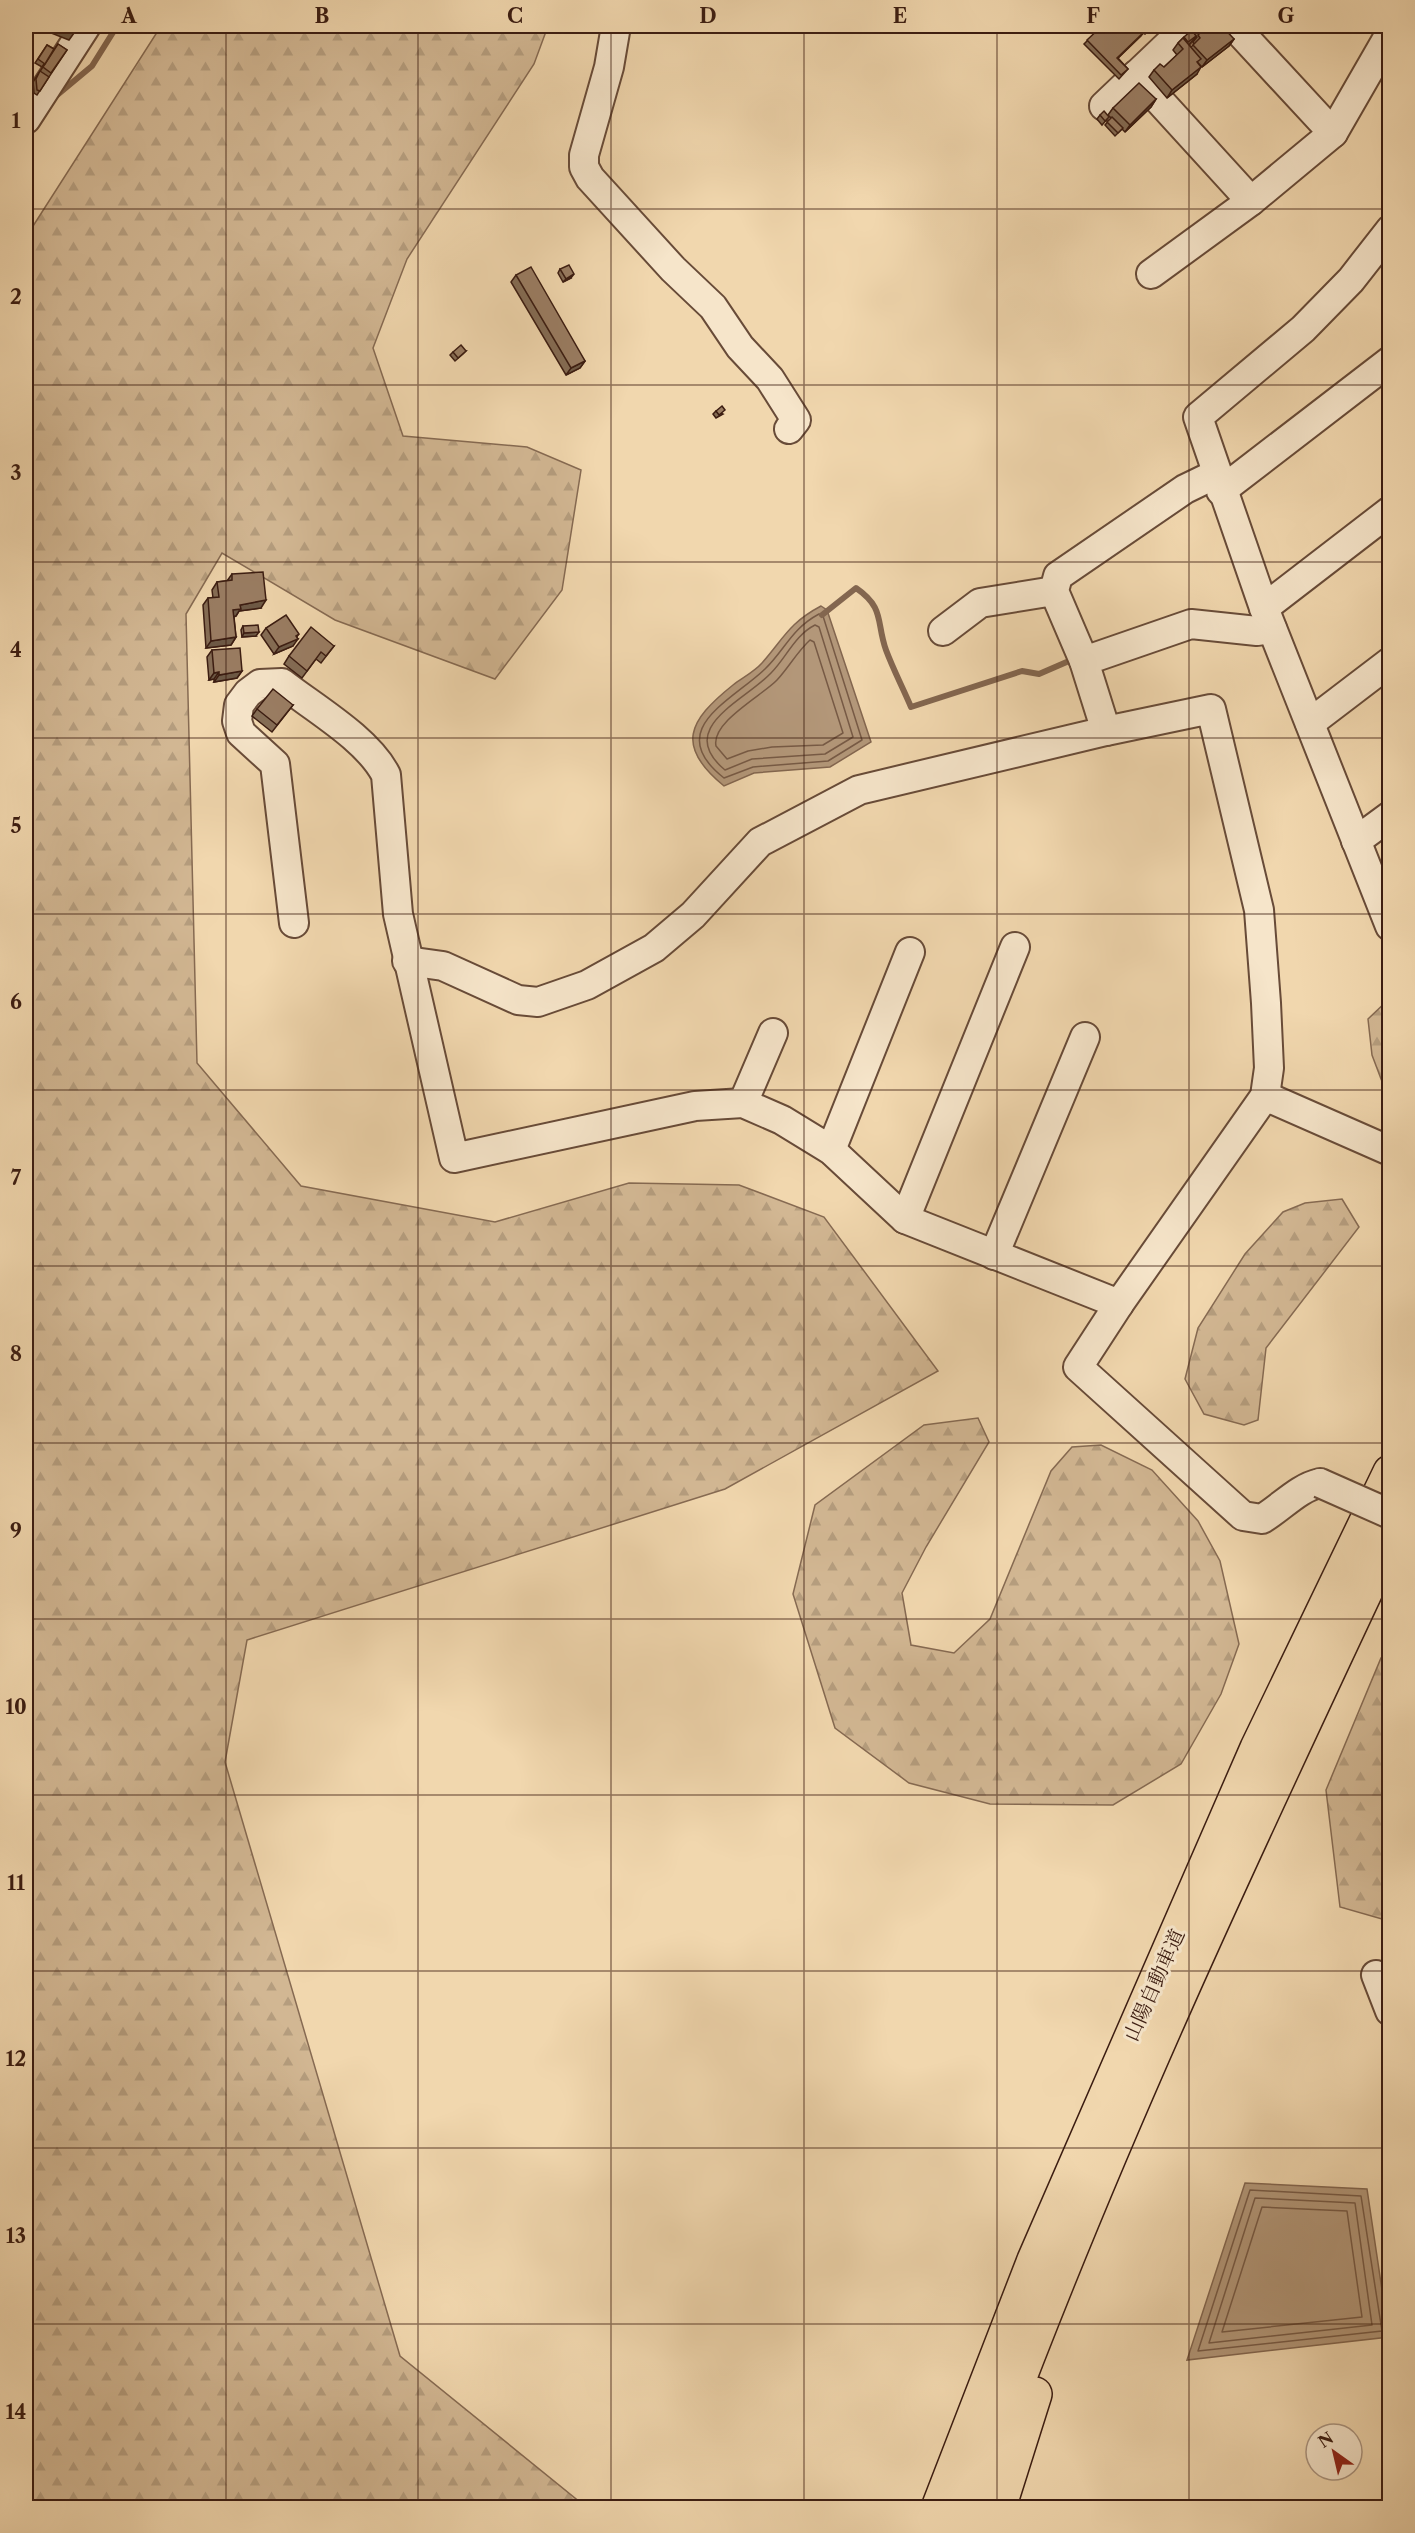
<svg xmlns="http://www.w3.org/2000/svg" width="1415" height="2533" font-family="'Libre Caslon Text','Noto Serif JP',serif">
  <style>
    .forest { fill: url(#forest-firs); stroke: #866a52; stroke-width: 1.5 }
    .water { fill: #b39779; stroke: #83664f; stroke-width: 1.5 }
    .lines { fill: none; stroke-linecap: round; stroke-linejoin: round }
    .shore { stroke: #775a45; stroke-width: 1.5 }
    .stream { stroke: #83664f; stroke-width: 6 }
    .minor-casing { stroke: #684b38; stroke-width: 32 }
    .highway-casing { stroke: #3b1c11; stroke-width: 36 }
    .minor { stroke: #f6e5ca; stroke-width: 28 }
    .highway { stroke: #f1d7ae; stroke-width: 33 }
    .minor-bridge-casing { stroke: #684b38; stroke-width: 32; stroke-linecap: butt }
    .minor-bridge { stroke: #f6e5ca; stroke-width: 28 }
    .wall { fill: #846c55; stroke: #3b1c11; stroke-width: 1.5; fill-rule: evenodd }
    .shaded-wall { fill: #6c5845; stroke: #3b1c11; stroke-width: 1.5 }
    .building { fill: #9a7d63; stroke: #3b1c11; stroke-width: 1.5 }
    .grid { fill: none; stroke: #3b1c11; stroke-width: 1.5; stroke-opacity: 0.55 }
    .labels { text-anchor: middle; dominant-baseline: central; stroke-width: 6; stroke-linejoin: round; paint-order: stroke }
    .street-label { font-size: 20px; fill: #3b1c11; stroke: #f6e5ca }
    .neatline { fill: none; stroke: #3b1c11; stroke-width: 2 }
    .grid-label { font-size: 20px; text-anchor: middle; font-weight: bold; fill: #3b1c11 }
  </style>
  <defs>
    <pattern id="forest-firs" width="22" height="20" patternUnits="userSpaceOnUse" patternTransform="scale(1.5)"><rect width="22" height="20" fill="#d2b793"/><path d="M5 1l3.5 6h-7zM16 11l3.5 6h-7z" fill="#b59d7e"/></pattern>
  </defs>
  <rect width="100%" height="100%" fill="#f1d7ae"/>
  <filter id="stains"><feTurbulence type="fractalNoise" baseFrequency=".00333" numOctaves="4"/><feColorMatrix values="0 0 0 0 .2 0 0 0 0 .09 0 0 0 0 .02 0 0 0 .5 -.17"/></filter>
  <radialGradient id="worn" r=".72"><stop offset=".6" stop-color="#630" stop-opacity="0"/><stop offset="1" stop-color="#630" stop-opacity=".3"/></radialGradient>
  <!-- forest -->
  <g class="forest">
    <polygon points="161,26 548,26 534,64 407,259 373,348 403,436 527,447 581,470 562,590 495,679 335,620 222,553 186,614 197,1063 301,1186 495,1222 629,1183 739,1185 824,1217 938,1371 725,1489 247,1640 225,1762 400,2356 586,2507 26,2507 26,237"/>
    <polygon points="1389,999 1389,1100 1372,1055 1368,1019"/>
    <polygon points="1342,1199 1359,1227 1266,1348 1258,1420 1244,1425 1204,1414 1185,1379 1198,1328 1245,1254 1283,1212 1305,1203"/>
    <polygon points="978,1418 989,1442 926,1547 902,1593 911,1645 954,1653 990,1619 1051,1471 1072,1447 1101,1445 1152,1470 1198,1521 1220,1561 1239,1644 1221,1694 1181,1764 1113,1805 990,1804 909,1783 835,1728 793,1594 815,1505 924,1425"/>
    <polygon points="1389,1656 1390,1656 1389,1921 1340,1907 1326,1790 1381,1658"/>
  </g>
  <!-- water -->
  <g class="water">
    <path d="M821,606L827,610L871,742L830,767L754,773L724,786C675,746 688,721 733,685C742,678 754,672 762,663C784,638 789,623 821,606Z"/>
    <polygon points="1245,2183 1367,2189 1389,2337 1187,2360"/>
  </g>
  <g class="lines">
    <!-- shore -->
    <g class="shore">
      <path d="M819,614L823,616L862,740L828,761L753,767L724,778C663,730 730,702 765,669C785,650 791,629 819,614Z"/>
      <path d="M815,625L819,627L853,737L825,754L752,759L725,770C674,728 745,701 771,673C786,658 795,635 815,625Z"/>
      <path d="M810,640L814,642L843,733L823,745L772,747L748,751L727,759L716,746C711,722 763,695 777,680C789,667 797,652 810,640Z"/>
      <polygon points="1250,2190 1361,2196 1382,2331 1198,2351"/>
      <polygon points="1255,2198 1355,2203 1372,2325 1209,2343"/>
      <polygon points="1262,2207 1347,2211 1362,2317 1222,2332"/>
    </g>
    <!-- stream -->
    <g class="stream">
      <polyline points="56,96 92,66 117,26"/>
      <polyline points="26,141 34,125"/>
      <path d="M822,615L856,588C885,608 876,622 886,650C893,669 903,688 911,707L1022,671L1039,674L1069,661"/>
    </g>
    <!-- minor casing -->
    <g class="minor-casing">
      <g id="minor">
        <polyline points="616,26 609,67 584,155 584,167 590,178 673,269 713,307 740,347 770,379 796,420 789,429"/>
        <polyline points="1234,26 1333,133"/>
        <polyline points="1136,75 1251,201"/>
        <polyline points="1104,106 1188,26"/>
        <polyline points="26,119 86,26"/>
        <polyline points="1390,230 1351,280 1303,329 1198,417 1264,608 1390,926"/>
        <polyline points="1151,274 1251,201 1333,133 1390,34"/>
        <polyline points="1221,491 1390,361"/>
        <polyline points="1264,608 1390,511"/>
        <polyline points="943,631 980,603 1054,591"/>
        <polyline points="1084,661 1054,591 1058,576 1185,489 1216,474"/>
        <polyline points="1310,723 1390,662"/>
        <polyline points="1106,731 1084,661 1191,624 1257,631 1272,629"/>
        <polyline points="1356,841 1390,816"/>
        <path d="M294,923L275,764L241,733L237,721L239,705L248,693L260,684L282,683C314,708 368,739 386,775L398,914L454,1158L695,1106L743,1103L782,1120L831,1150L905,1219L1119,1304"/>
        <path d="M407,961L443,966L518,1000L538,1002L587,985L654,948L693,915L760,842L859,790L1106,731L1211,709L1259,910L1266,1003L1269,1068L1265,1096L1119,1304L1078,1367L1243,1516L1262,1519C1282,1507 1298,1488 1320,1483"/>
        <polyline points="1265,1096 1390,1151"/>
        <polyline points="743,1103 773,1033"/>
        <polyline points="831,1150 910,952"/>
        <polyline points="905,1219 1015,947"/>
        <polyline points="994,1255 1085,1037"/>
        <polyline points="1376,1975 1390,2011"/>
      </g>
    </g>
    <!-- highway casing -->
    <g class="highway-casing">
      <g id="highway">
        <polyline points="938,2508 1034,2260 1257,1748 1390,1472"/>
        <path d="M971,2508C1090,2177 1240,1858 1390,1540"/>
        <polyline points="999,2508 1035,2394"/>
      </g>
    </g>
    <!-- minor -->
    <use href="#minor" class="minor"/>
    <!-- highway -->
    <use href="#highway" class="highway"/>
    <!-- minor-bridge casing -->
    <g class="minor-bridge-casing">
      <polyline id="minor-bridge" points="1320,1483 1390,1514"/>
    </g>
    <!-- minor-bridge -->
    <use href="#minor-bridge" class="minor-bridge"/>
  </g>
  <!-- wall -->
  <g class="wall">
    <polygon points="1102,26 1153,26 1145,34 1143,33 1118,58 1128,69 1119,79 1084,44"/>
    <path d="M1199,26L1234,39L1229,46L1202,67L1198,63L1197,74L1167,98L1149,77L1154,70L1164,67L1177,55L1173,50L1178,43L1184,37L1194,33ZM1196,36L1197,37L1193,42L1194,44L1191,47L1189,45Z"/>
    <polygon points="58,44 67,50 37,95 34,93 33,82"/>
    <polygon points="47,45 54,49 42,67 35,63"/>
    <polygon points="1156,99 1151,107 1125,132 1122,129 1115,136 1105,125 1111,118 1108,115 1113,108"/>
    <polygon points="1100,115 1109,117 1102,125 1097,119"/>
    <polygon points="560,269 571,278 563,282 558,273"/>
    <polygon points="516,275 585,361 580,368 566,375 511,282"/>
    <polygon points="466,351 463,354 455,361 450,355 453,352"/>
    <polygon points="716,411 723,414 716,418 713,414"/>
    <polygon points="232,574 261,608 239,611 236,616 234,617 236,637 231,645 206,648 203,605 208,598 213,598 212,590 217,582 227,581"/>
    <polygon points="243,626 256,636 242,637 241,630"/>
    <polygon points="266,628 297,637 293,646 274,654 261,635"/>
    <polygon points="334,646 321,663 316,659 302,678 284,664 289,656"/>
    <polygon points="212,650 242,671 237,678 214,682 214,679 209,680 207,657"/>
    <polygon points="293,705 272,732 252,716 257,709"/>
  </g>
  <!-- shaded-wall -->
  <g class="shaded-wall">
    <polygon points="56,26 74,33 69,40 51,33"/>
    <polygon points="1144,32 1141,36 1115,61 1117,58"/>
    <polygon points="1234,39 1229,46 1202,67 1207,60"/>
    <polygon points="1201,67 1197,74 1167,98 1172,90"/>
    <polygon points="1156,99 1151,107 1125,132 1130,125"/>
    <polygon points="574,274 571,278 563,282 566,279"/>
    <polygon points="585,361 580,368 566,375 571,368"/>
    <polygon points="266,600 261,608 239,611 236,616 228,617 233,610 240,605"/>
    <polygon points="259,632 256,636 242,637 244,633"/>
    <polygon points="299,634 294,640 298,639 293,646 274,654 279,647"/>
    <polygon points="236,637 231,645 206,648 211,641"/>
    <polygon points="242,671 237,678 214,682 219,675"/>
    <polygon points="219,672 214,679 209,680 214,673"/>
  </g>
  <!-- building -->
  <g class="building">
    <polygon points="56,26 78,26 74,33"/>
    <polygon points="1102,26 1138,26 1144,32 1117,58 1128,69 1121,75 1087,40"/>
    <polygon points="1198,26 1222,26 1234,39 1207,60 1193,45 1200,38 1198,35 1202,31"/>
    <polygon points="1192,30 1196,36 1188,42 1184,37"/>
    <polygon points="1183,38 1201,59 1197,62 1201,67 1172,90 1154,70 1160,64 1164,67 1183,49 1178,43"/>
    <polygon points="58,44 67,50 51,73 43,67"/>
    <polygon points="47,45 54,49 45,64 38,59"/>
    <polygon points="40,71 49,77 40,91 37,90 36,79"/>
    <polygon points="1139,83 1156,99 1130,125 1113,108"/>
    <polygon points="1104,111 1109,117 1105,121 1100,115"/>
    <polygon points="1112,117 1123,128 1118,133 1107,122"/>
    <polygon points="569,265 574,274 566,279 560,269"/>
    <polygon points="531,267 585,361 571,368 516,275"/>
    <polygon points="461,345 466,351 458,358 453,352"/>
    <polygon points="722,406 725,410 719,415 716,411"/>
    <polygon points="263,572 266,600 240,605 241,609 233,610 236,637 211,641 208,598 219,597 217,582 232,580 232,574"/>
    <polygon points="286,615 299,634 296,636 298,639 279,647 266,628"/>
    <polygon points="258,625 259,632 244,633 243,626"/>
    <polygon points="311,627 334,646 326,656 321,652 307,671 289,656"/>
    <polygon points="240,648 242,671 219,675 219,672 214,673 212,650"/>
    <polygon points="273,689 293,705 277,725 257,709"/>
  </g>
  <!-- grid -->
  <path class="grid" d="M226,26V2508M418,26V2508M611,26V2508M804,26V2508M997,26V2508M1189,26V2508M26,209H1390M26,385H1390M26,562H1390M26,738H1390M26,914H1390M26,1090H1390M26,1266H1390M26,1443H1390M26,1619H1390M26,1795H1390M26,1971H1390M26,2148H1390M26,2324H1390"/>
  <g class="labels">
    <!-- street labels -->
    <g class="street-label">
      <text transform="translate(1154 1985) rotate(-66)">山陽自動車道</text>
    </g>
  </g>
  <!-- margin -->
  <rect width="1415" height="2533" fill="none" stroke="#f1d7ae" stroke-width="66"/>
  <!-- north arrow -->
  <g transform="translate(1334 2452) rotate(326)"><circle r="28" fill="#f6e5ca" stroke="#ab9580" stroke-width="1.5"/>
  <path d="M0-4.5L10 22L0 15L-10 22Z" fill="#8f2418"/>
  <text y="-9" font-size="16" font-weight="bold" text-anchor="middle" fill="#3b1c11">N</text>
  </g>
  <rect x="33" y="33" width="1349" height="2467" class="neatline"/>
  <g class="grid-label">
    <text x="129" y="23">A</text>
    <text x="322" y="23">B</text>
    <text x="515" y="23">C</text>
    <text x="708" y="23">D</text>
    <text x="900" y="23">E</text>
    <text x="1093" y="23">F</text>
    <text x="1286" y="23">G</text>
    <text x="16" y="128">1</text>
    <text x="16" y="304">2</text>
    <text x="16" y="480">3</text>
    <text x="16" y="657">4</text>
    <text x="16" y="833">5</text>
    <text x="16" y="1009">6</text>
    <text x="16" y="1185">7</text>
    <text x="16" y="1361">8</text>
    <text x="16" y="1538">9</text>
    <text x="16" y="1714">10</text>
    <text x="16" y="1890">11</text>
    <text x="16" y="2066">12</text>
    <text x="16" y="2243">13</text>
    <text x="16" y="2419">14</text>
  </g>
  <rect width="100%" height="100%" filter="url(#stains)"/>
  <rect width="100%" height="100%" fill="url(#worn)"/>
</svg>
